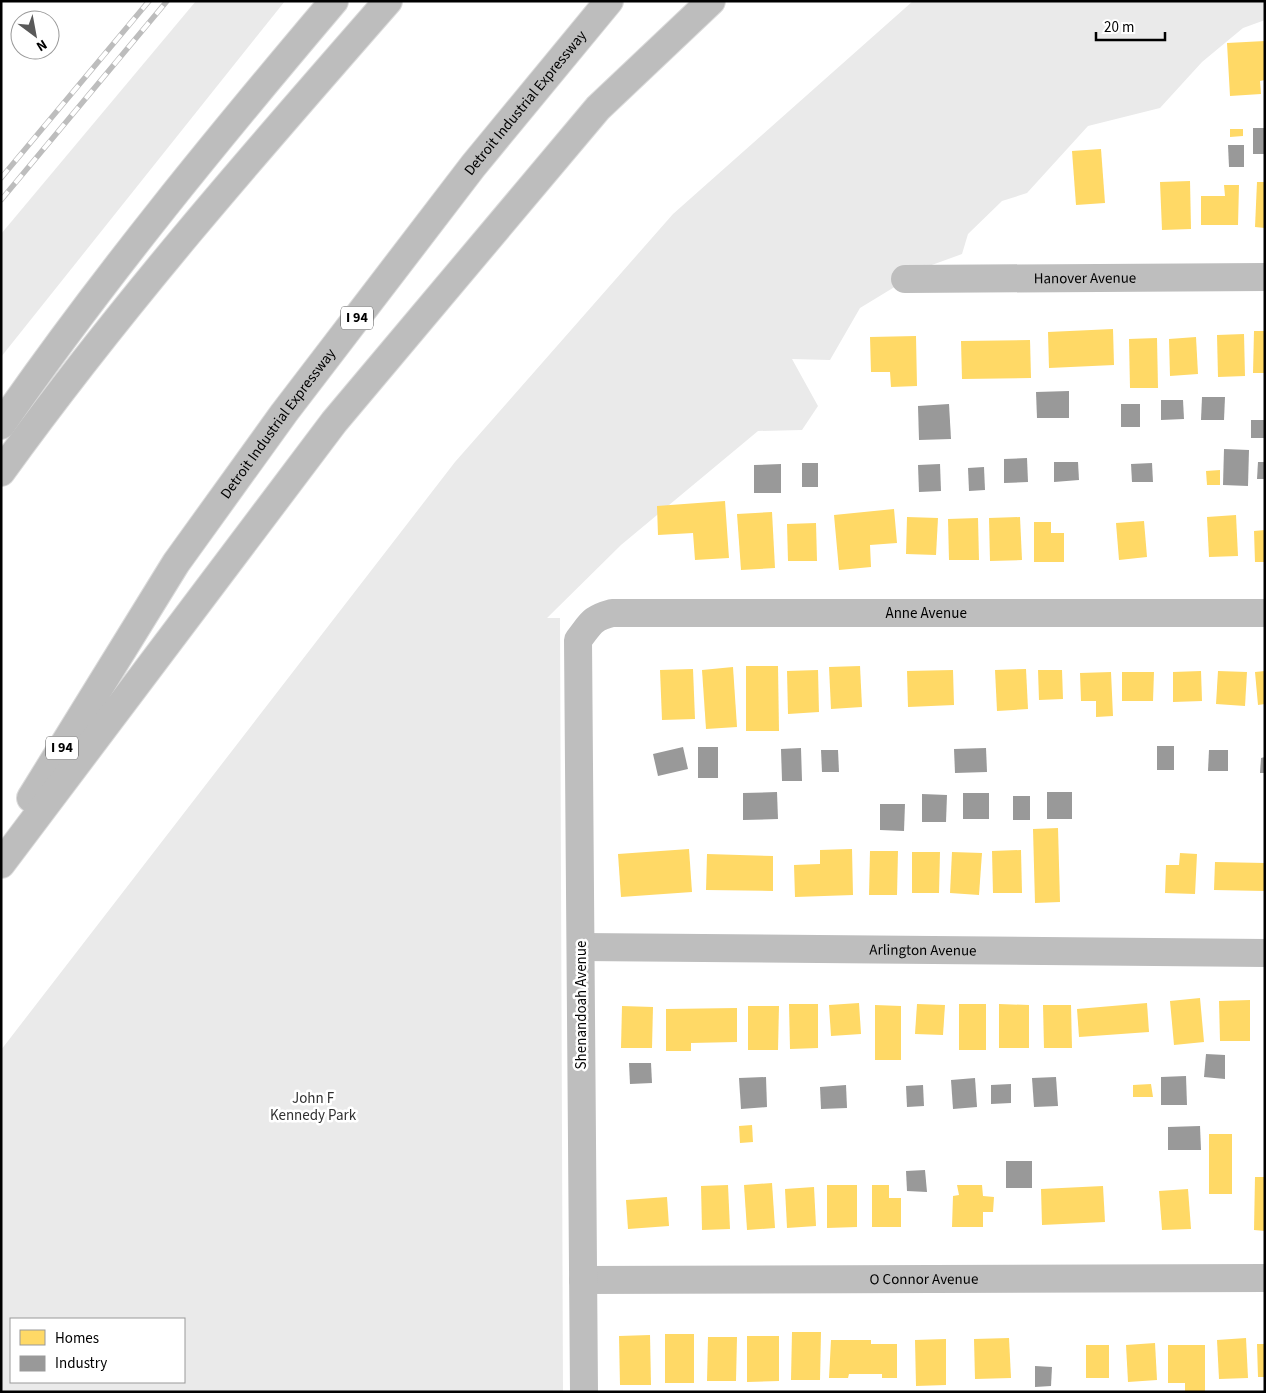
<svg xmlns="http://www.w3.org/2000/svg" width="1266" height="1393" font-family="'Source Sans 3',sans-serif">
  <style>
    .green { fill: #eaeaea; fill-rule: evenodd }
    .homes { fill: #ffd966 }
    .industry { fill: #999 }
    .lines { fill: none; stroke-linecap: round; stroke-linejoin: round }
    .highway-casing { stroke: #dbdbdb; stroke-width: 30 }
    .minor { stroke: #bebebe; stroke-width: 28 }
    .highway { stroke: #bdbdbd; stroke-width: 28 }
    .rail-casing { stroke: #bdbdbd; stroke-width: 5.5 }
    .rail { stroke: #fff; stroke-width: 4; stroke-dasharray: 11; stroke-linecap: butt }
    .labels { text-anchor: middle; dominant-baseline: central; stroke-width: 5; stroke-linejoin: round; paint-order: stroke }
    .shield { fill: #fff; stroke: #4c4c4c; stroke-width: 1 }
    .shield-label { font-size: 14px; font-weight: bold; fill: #000 }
    .street-label { font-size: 15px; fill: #000; stroke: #fff }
    .park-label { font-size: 15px; fill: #303030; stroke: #fff }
  </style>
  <rect width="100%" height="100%" fill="#fff"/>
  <!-- green -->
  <g class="green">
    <polygon points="196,1 285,1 1,357 1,234"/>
    <path d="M913,1H1265V20L1243,28L1202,62L1160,108L1088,126L1027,193L1002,201L968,234L962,254L929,266L860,308L830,360L792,359L818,406L802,430L758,431L621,545L547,618H560L563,1392H1V1050L455,462L673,214ZM11,1319H184V1382H11Z"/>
  </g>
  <!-- homes -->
  <g class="homes">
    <polygon points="1265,41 1265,80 1260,81 1261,94 1230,96 1227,43"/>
    <polygon points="1230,129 1243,129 1243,136 1230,137"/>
    <polygon points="1101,149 1105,203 1076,205 1072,151"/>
    <polygon points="1190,181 1191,229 1162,230 1160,182"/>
    <polygon points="1257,182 1265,182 1265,228 1255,227"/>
    <polygon points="1224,185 1239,185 1238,225 1201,225 1201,196 1225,196"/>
    <polygon points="1113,329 1114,365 1049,368 1048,332"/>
    <polygon points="1254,331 1265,331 1265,373 1253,373"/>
    <polygon points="1244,334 1245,376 1218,377 1217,335"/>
    <polygon points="916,336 917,386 891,387 890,372 871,372 870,337"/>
    <polygon points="1196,337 1198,374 1170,376 1169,339"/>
    <polygon points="1157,338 1158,388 1130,388 1129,339"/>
    <polygon points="1030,340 1031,378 962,379 961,341"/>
    <polygon points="1220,470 1220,485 1207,485 1206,471"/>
    <polygon points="725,501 729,558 695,560 693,533 658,535 657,506"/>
    <polygon points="894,509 897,543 870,545 871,567 839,570 834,515"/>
    <polygon points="772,512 775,568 741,570 737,514"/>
    <polygon points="1236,515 1238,556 1209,557 1207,517"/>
    <polygon points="907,517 938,518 936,555 906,554"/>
    <polygon points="1020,517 1022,560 990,561 989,518"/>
    <polygon points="978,518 979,560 949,560 948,519"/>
    <polygon points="1144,521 1147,557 1119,560 1116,523"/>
    <polygon points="1034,522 1051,522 1051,533 1064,533 1064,562 1034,562"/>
    <polygon points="816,523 817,561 788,561 787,524"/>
    <polygon points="1265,530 1265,562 1255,562 1254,531"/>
    <polygon points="746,666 778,666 779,731 746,731"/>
    <polygon points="860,666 862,707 831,709 829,667"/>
    <polygon points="733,667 737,727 706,729 702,670"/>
    <polygon points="693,669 695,719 662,720 660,670"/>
    <polygon points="1026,669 1028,709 997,711 995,670"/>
    <polygon points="818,670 819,712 788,714 787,671"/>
    <polygon points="953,670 954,705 908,707 907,671"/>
    <polygon points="1038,670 1062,670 1063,699 1039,700"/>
    <polygon points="1201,671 1202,701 1173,702 1173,672"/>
    <polygon points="1218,671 1247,672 1245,706 1216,704"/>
    <polygon points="1265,671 1265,704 1258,705 1255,672"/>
    <polygon points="1111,672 1113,716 1096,717 1096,701 1081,701 1080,673"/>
    <polygon points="1122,672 1154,672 1153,701 1122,701"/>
    <polygon points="1058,828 1060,902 1035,903 1033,829"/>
    <polygon points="689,849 692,892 621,897 618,854"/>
    <polygon points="852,849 853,895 795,897 794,865 820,864 820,850"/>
    <polygon points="1021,850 1022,893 993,893 992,851"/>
    <polygon points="870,851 898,851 897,895 869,895"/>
    <polygon points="912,852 940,852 939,893 912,893"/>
    <polygon points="952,852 982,853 979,895 950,893"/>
    <polygon points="1180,853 1197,854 1195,894 1165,893 1166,865 1179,865"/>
    <polygon points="707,854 773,856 773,891 706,890"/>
    <polygon points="1215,862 1265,863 1265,891 1214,890"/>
    <polygon points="1200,998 1204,1042 1174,1045 1170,1001"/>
    <polygon points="1250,1000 1250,1041 1220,1041 1219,1001"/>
    <polygon points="859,1003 861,1034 831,1036 829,1005"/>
    <polygon points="1147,1003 1149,1032 1079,1037 1077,1009"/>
    <polygon points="789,1004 818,1004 818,1048 790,1049"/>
    <polygon points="917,1004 945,1005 943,1035 915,1034"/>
    <rect x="959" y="1004" width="27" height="46"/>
    <polygon points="999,1004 1029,1005 1029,1048 999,1048"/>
    <polygon points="875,1005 901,1006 901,1060 875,1060"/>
    <polygon points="1043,1005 1071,1005 1072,1048 1044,1048"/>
    <polygon points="622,1006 653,1007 652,1048 621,1048"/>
    <polygon points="748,1006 779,1006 778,1050 748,1050"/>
    <polygon points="737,1008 737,1042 691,1043 691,1051 666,1051 666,1009"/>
    <polygon points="1151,1084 1153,1097 1133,1097 1133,1085"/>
    <polygon points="752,1125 753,1142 740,1143 739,1126"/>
    <rect x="1209" y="1134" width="23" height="60"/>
    <polygon points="1255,1177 1265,1177 1265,1231 1254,1230"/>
    <polygon points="772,1183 775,1228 747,1230 744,1185"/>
    <polygon points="728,1185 730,1229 702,1230 701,1186"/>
    <polygon points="827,1185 857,1185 857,1227 827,1228"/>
    <polygon points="872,1185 889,1185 889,1198 901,1198 901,1227 872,1227"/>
    <polygon points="957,1185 982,1185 983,1196 994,1197 993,1212 983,1212 983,1227 952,1227 953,1196 959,1195"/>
    <polygon points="1103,1186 1105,1222 1042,1225 1041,1189"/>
    <polygon points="814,1187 816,1226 787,1228 785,1189"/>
    <polygon points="1188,1189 1191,1229 1162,1230 1159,1191"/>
    <polygon points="667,1197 669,1226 628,1229 626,1200"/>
    <polygon points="792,1332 821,1332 820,1380 791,1380"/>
    <rect x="665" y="1334" width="29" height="49"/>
    <polygon points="650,1335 651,1385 620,1385 619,1336"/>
    <polygon points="747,1336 779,1336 779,1381 747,1382"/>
    <polygon points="708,1337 737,1337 736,1381 707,1381"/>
    <polygon points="1009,1338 1011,1378 975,1379 974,1339"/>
    <polygon points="1246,1338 1248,1378 1219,1379 1217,1340"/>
    <polygon points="946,1339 946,1385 916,1386 915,1340"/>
    <polygon points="831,1340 871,1340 871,1344 897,1344 897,1378 882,1378 882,1374 849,1374 848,1378 829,1378"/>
    <polygon points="1155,1343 1157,1380 1128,1382 1126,1345"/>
    <polygon points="1257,1344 1265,1344 1265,1377 1258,1377"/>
    <rect x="1086" y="1345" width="23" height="33"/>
    <polygon points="1168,1345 1205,1345 1205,1392 1185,1392 1185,1383 1168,1383"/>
  </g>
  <!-- industry -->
  <g class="industry">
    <rect x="1253" y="128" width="12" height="26"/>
    <polygon points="1228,145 1244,145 1244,167 1229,167"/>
    <polygon points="1069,391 1069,418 1037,418 1036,392"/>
    <polygon points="1202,397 1225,397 1224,420 1201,420"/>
    <polygon points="1161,400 1183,400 1184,419 1161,420"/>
    <polygon points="949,404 951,439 919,440 918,406"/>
    <rect x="1121" y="404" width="19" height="23"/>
    <rect x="1251" y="420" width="14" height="18"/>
    <polygon points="1224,449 1249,450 1248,486 1223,485"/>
    <polygon points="1027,458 1028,482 1004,483 1004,459"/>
    <polygon points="1054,462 1078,462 1079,480 1054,482"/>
    <polygon points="1258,462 1265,462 1265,479 1257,479"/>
    <rect x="802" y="463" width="16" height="24"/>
    <polygon points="1152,463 1153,482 1132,482 1131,464"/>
    <polygon points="781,464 781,493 754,493 754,465"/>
    <polygon points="940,464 941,491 919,492 918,465"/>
    <polygon points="984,467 985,490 969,491 968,468"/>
    <rect x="1157" y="746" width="17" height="24"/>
    <polygon points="683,747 688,769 658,776 653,754"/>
    <rect x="698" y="747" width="20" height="31"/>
    <polygon points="801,748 802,781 782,781 781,749"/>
    <polygon points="986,748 987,772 955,773 954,749"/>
    <polygon points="821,750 838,750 839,772 822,772"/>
    <polygon points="1209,750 1228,750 1228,771 1208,771"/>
    <polygon points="1265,757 1265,773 1260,773 1261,758"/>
    <polygon points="777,792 778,819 743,820 743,793"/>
    <rect x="1047" y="792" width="25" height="27"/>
    <rect x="963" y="793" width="26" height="26"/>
    <polygon points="922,794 947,795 946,822 922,822"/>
    <rect x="1013" y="796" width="17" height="24"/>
    <polygon points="880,804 905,804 904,831 880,830"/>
    <polygon points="1206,1054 1225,1055 1225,1079 1204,1077"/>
    <polygon points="629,1063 651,1063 652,1083 630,1084"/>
    <polygon points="1186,1076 1187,1105 1161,1105 1161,1077"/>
    <polygon points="766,1077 767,1107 741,1109 739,1078"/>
    <polygon points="1056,1077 1058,1106 1034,1107 1032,1078"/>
    <polygon points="975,1078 977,1107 953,1109 951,1080"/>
    <polygon points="1011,1084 1011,1103 991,1104 991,1085"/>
    <polygon points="846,1085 847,1108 821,1109 820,1087"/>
    <polygon points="923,1085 924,1106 907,1107 906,1086"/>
    <polygon points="1200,1126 1201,1150 1168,1150 1168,1127"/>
    <rect x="1006" y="1161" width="26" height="27"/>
    <polygon points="925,1170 927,1192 907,1191 906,1171"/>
    <polygon points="1035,1366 1052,1367 1051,1386 1035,1387"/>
  </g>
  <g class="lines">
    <!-- highway casing -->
    <g class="highway-casing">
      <g id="highway">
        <path d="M1,425C103,278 218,138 334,1"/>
        <path d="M1,472C120,307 254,154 388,1"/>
        <path id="s5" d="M31,798L176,563L284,413L473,166L609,1"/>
        <polyline points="1,864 334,422 598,108 711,1"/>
      </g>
    </g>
    <!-- minor -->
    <g class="minor">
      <path id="s1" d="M905,279L1265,277"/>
      <path id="s2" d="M581,947L1265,953"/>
      <path id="s3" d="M583,1280L1265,1278"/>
      <path id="s4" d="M584,1392L578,640C591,624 590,619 612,613H1265"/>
    </g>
    <!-- highway -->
    <use href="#highway" class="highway"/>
    <!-- rail casing -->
    <g class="rail-casing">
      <g id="rail">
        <polyline points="1,178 149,1"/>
        <polyline points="1,200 167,1"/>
      </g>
    </g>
    <!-- rail -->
    <use href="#rail" class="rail"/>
  </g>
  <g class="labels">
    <!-- shield labels -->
    <g class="shield">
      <rect x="341" y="306.5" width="32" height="23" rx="4"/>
      <rect x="46" y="736.5" width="32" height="23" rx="4"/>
    </g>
    <g class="shield-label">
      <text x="357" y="318">I 94</text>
      <text x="62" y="748">I 94</text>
    </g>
    <!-- street labels -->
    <g class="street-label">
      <text stroke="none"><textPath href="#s5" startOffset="854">Detroit Industrial Expressway</textPath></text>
      <text stroke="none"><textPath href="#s1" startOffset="180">Hanover Avenue</textPath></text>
      <text stroke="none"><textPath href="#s5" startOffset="449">Detroit Industrial Expressway</textPath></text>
      <text stroke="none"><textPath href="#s4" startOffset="1111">Anne Avenue</textPath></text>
      <text stroke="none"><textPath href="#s2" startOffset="342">Arlington Avenue</textPath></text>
      <text transform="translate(581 1005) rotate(-90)">Shenandoah Avenue</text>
      <text stroke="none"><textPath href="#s3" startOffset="341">O Connor Avenue</textPath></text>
    </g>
    <!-- park labels -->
    <g class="park-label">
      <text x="313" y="1098">John F<tspan x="313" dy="17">Kennedy Park</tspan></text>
    </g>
  </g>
  <!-- border -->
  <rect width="1266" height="1393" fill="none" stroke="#000000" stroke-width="5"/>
  <!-- legend -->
  <rect x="10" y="1318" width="175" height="65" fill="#ffffff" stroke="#999999"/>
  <rect x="20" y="1330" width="25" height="15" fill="#ffd966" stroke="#999999"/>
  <text x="55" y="1343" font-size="15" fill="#000000">Homes</text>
  <rect x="20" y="1356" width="25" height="15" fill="#999999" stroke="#999999"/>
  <text x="55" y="1368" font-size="15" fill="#000000">Industry</text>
  <!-- north arrow -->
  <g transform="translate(35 35) rotate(148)"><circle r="24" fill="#ffffff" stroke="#999999"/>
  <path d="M0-4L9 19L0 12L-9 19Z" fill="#595959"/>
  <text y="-8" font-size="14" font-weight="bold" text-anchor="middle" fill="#000000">N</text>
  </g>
  <!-- scale -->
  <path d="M1096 32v8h69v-8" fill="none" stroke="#000000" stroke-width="2.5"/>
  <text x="1104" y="32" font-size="15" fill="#000000" stroke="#ffffff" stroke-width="4" paint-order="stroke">20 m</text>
</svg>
